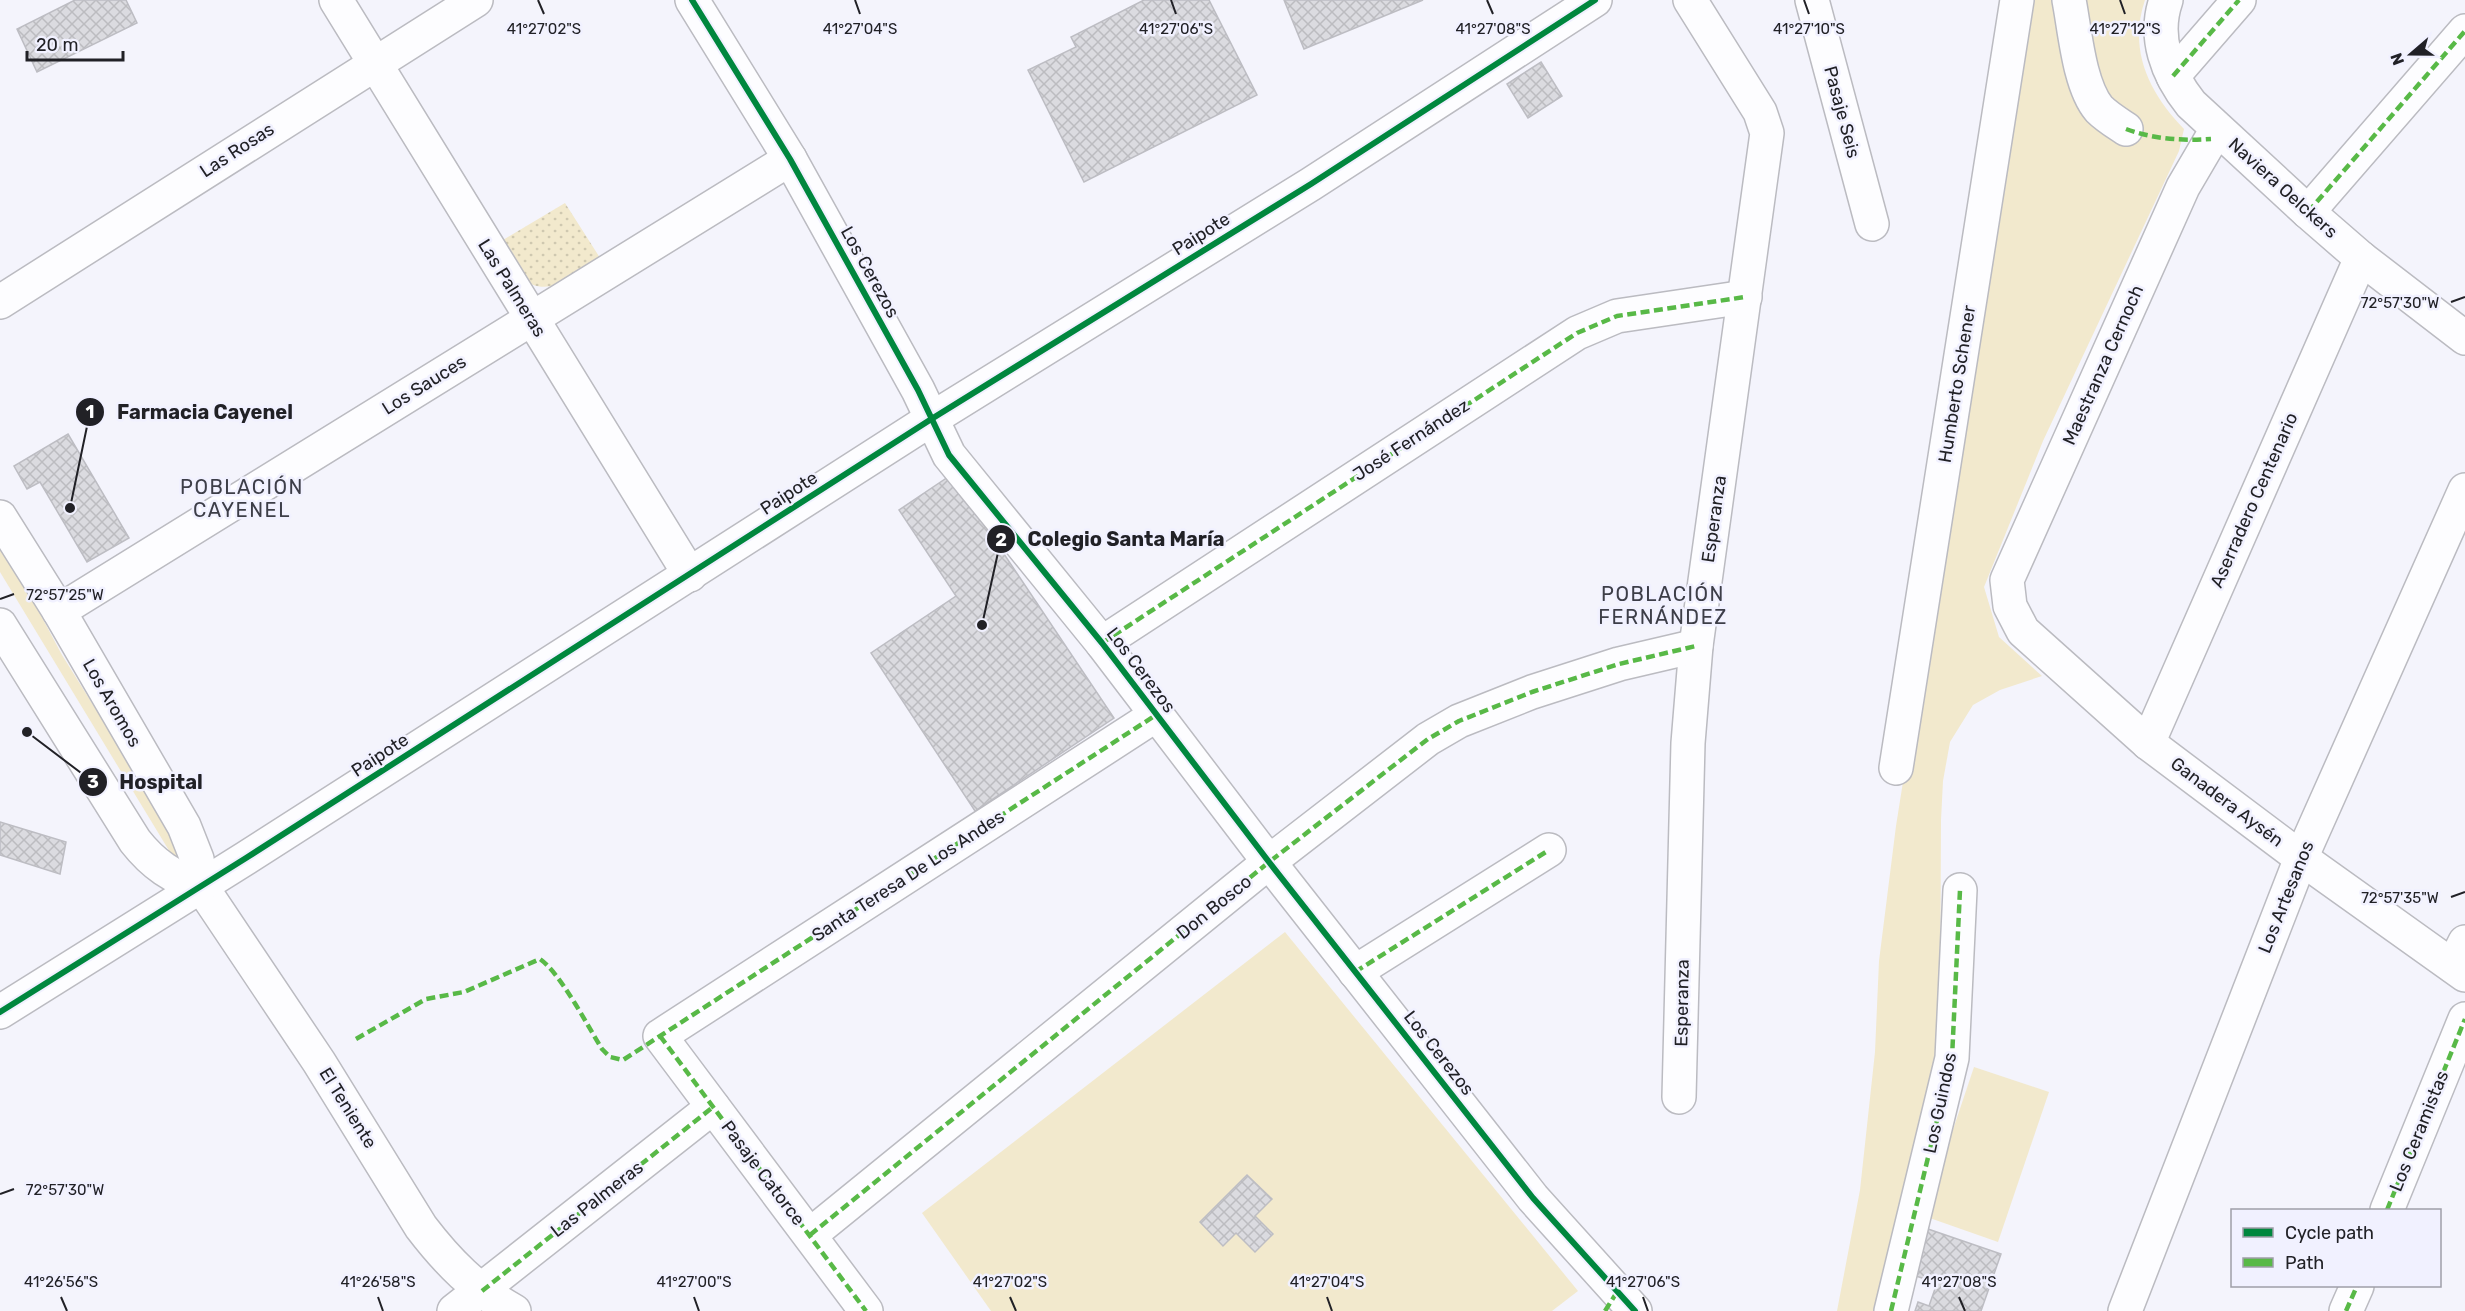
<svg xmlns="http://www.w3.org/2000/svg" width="2465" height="1311" font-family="Rubik,sans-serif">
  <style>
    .grass { fill: #f2e9cd }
    .park { fill: url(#park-dots) }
    .building { fill: url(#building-cross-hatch); stroke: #bdbdc3; stroke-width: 1.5 }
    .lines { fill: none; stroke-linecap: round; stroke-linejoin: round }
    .street-casing { stroke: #bbbbc1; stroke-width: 36 }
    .secondary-casing { stroke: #bbbbc1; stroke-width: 36 }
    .street { stroke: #fdfdff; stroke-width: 33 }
    .secondary { stroke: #fdfdff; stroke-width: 33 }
    .quiet { stroke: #58b947; stroke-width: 4.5; stroke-dasharray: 9 4.5; stroke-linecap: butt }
    .cycleway-casing { stroke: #f1f1ff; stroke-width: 10 }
    .cycleway { stroke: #00873e; stroke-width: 6 }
    .ticks { fill: none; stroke: #212126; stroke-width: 2 }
    .labels { text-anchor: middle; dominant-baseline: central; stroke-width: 5; stroke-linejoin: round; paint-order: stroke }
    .street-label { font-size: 18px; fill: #212126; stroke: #f1f1ff }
    .neighbourhood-label { font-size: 20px; letter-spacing: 1.5px; fill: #3d3e48; stroke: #f1f1ff }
    .ticks-label { font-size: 15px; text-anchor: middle; fill: #212126; stroke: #f1f1ff; stroke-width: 5; stroke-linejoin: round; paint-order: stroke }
    .leader { fill: none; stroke: #212126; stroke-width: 2 }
    .callout-dot { fill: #212126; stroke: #f1f1ff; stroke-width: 2 }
    .mark-label { font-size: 18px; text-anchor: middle; font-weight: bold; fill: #fff }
    .callout-label { font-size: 20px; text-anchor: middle; font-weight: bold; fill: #212126; stroke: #f1f1ff; stroke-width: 5; stroke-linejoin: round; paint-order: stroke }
  </style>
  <defs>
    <pattern id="park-dots" width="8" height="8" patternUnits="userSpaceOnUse" patternTransform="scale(1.5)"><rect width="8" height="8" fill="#f2e9cd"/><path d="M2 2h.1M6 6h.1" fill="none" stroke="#cfc8b0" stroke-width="1.8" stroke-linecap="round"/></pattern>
    <pattern id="building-cross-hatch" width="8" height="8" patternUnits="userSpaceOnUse" patternTransform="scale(1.5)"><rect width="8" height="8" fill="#dbdbe0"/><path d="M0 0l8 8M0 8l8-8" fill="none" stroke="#bcbcc0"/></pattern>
  </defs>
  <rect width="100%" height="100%" fill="#f4f4fc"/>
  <!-- grass -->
  <g class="grass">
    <path d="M2027,0H2145C2128,50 2149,93 2184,129L2179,151L2043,441L1984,587L1999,637L2042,676L2000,690L1973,705L1950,742L1943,781L1941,820L1940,1057L1883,1311H1837L1860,1190L1875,1052L1879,961L1896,826Z"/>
    <polygon points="0,549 37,608 62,655 189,859 179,867 0,572"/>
    <polygon points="1285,932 1578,1291 1552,1311 991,1311 922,1213"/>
    <polygon points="1974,1067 2049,1092 1998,1242 1924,1216"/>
  </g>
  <!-- park -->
  <path class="park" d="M565,203L602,261C580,273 547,301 522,278C513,269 506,254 498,243Z"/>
  <!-- building -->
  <g class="building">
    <polygon points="75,0 126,0 137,23 37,72 17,29"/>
    <polygon points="1144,0 1209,0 1257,95 1084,182 1028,70 1076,47 1071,37"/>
    <polygon points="1284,0 1423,0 1304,49"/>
    <polygon points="1541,62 1562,96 1528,118 1507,84"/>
    <polygon points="68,434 129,538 87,562 40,482 27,489 14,466"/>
    <polygon points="951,475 1114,718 975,811 871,653 956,596 899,510"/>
    <polygon points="0,822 66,842 60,874 0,855"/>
    <polygon points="1247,1175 1272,1199 1255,1216 1273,1234 1255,1252 1236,1233 1223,1246 1200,1222"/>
    <polygon points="1928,1229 2001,1254 1981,1311 1915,1311 1918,1302 1929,1306 1937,1283 1913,1275"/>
  </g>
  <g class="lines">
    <!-- street casing -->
    <g class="street-casing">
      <g id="street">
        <polyline points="336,0 690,575"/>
        <polyline points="692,0 790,159 918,390 949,455 1102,643 1269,862 1533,1198 1635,1311"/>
        <polyline points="1812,0 1872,224"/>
        <path d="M2069,0C2075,31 2079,85 2099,109C2107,117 2117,123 2126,129"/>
        <path d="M2166,0C2153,37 2167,74 2191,104L2308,212L2361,258L2465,338"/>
        <polyline points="2173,76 2239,0"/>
        <polyline points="2217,129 2183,187 2007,580 2010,606 2023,631 2148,743 2301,858 2465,975"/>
        <polyline points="2308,212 2465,31"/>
        <polyline points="0,302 476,0"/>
        <polyline points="59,611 790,159"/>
        <polyline points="1102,643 1577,333 1617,316 1745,297"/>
        <polyline points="2148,743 2361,258"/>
        <polyline points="1896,768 2017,0"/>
        <polyline points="2453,966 2465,942"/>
        <polyline points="1355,972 1549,850"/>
        <polyline points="0,1012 246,858 933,418 1311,184 1595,0"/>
        <polyline points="1679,1097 1688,743 1696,646 1767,133 1760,112 1690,0"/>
        <polyline points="2387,1210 2465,1019"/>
        <polyline points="810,1235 1269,862 1428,739 1459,721 1532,692 1619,664 1696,646"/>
        <polyline points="454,1311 713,1107"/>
        <polyline points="866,1311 660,1036 1156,715"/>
        <polyline points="1891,1311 1952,1058 1960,890"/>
        <polyline points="2125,1311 2301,858 2465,490"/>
        <polyline points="2346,1311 2357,1286"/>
      </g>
    </g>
    <!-- secondary casing -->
    <g class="secondary-casing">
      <g id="secondary">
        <path d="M0,517L59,611L184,826L197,859L201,886L319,1062L421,1227C447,1261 475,1290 514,1311"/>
        <path d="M0,625L135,841C153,864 173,878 201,886"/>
      </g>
    </g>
    <!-- street -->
    <use href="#street" class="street"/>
    <!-- secondary -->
    <use href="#secondary" class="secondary"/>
    <!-- quiet -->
    <g class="quiet">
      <polyline points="2173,76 2239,0"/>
      <path d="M2126,129C2153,139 2182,141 2211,139"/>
      <polyline points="2308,212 2465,31"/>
      <polyline points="1102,643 1577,333 1617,316 1745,297"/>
      <polyline points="1355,972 1549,850"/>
      <polyline points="660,1036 866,1311"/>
      <path d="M356,1039L426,999L464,992L540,959C561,974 587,1025 602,1049L610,1057L623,1060L1156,715"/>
      <polyline points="2387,1210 2465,1019"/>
      <polyline points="810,1235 1269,862 1428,739 1459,721 1532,692 1619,664 1696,646"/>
      <polyline points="482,1291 713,1107"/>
      <polyline points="1605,1311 1617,1292"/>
      <polyline points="1891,1311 1952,1058 1960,890"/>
      <polyline points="2346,1311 2357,1286"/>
    </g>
    <!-- cycleway casing -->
    <g class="cycleway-casing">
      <g id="cycleway">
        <polyline points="692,0 790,159 918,390 949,455 1102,643 1269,862 1533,1198 1635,1311"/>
        <polyline points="0,1012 246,858 933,418 1311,184 1595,0"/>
      </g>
    </g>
    <!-- cycleway -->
    <use href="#cycleway" class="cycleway"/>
  </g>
  <!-- ticks -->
  <path class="ticks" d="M538,0L544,14M855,0L860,14M1171,0L1176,14M1487,0L1493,14M1804,0L1809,14M2120,0L2125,14M2451,302L2465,297M0,599L14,594M2451,897L2465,892M0,1194L14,1189M61,1297L67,1311M378,1297L383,1311M694,1297L699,1311M1010,1297L1016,1311M1327,1297L1332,1311M1643,1297L1648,1311M1959,1297L1965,1311"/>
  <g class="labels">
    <!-- street labels -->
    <g class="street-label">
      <text transform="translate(1842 112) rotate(75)">Pasaje Seis</text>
      <text transform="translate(237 150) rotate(-33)">Las Rosas</text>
      <text transform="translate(2283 188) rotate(42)">Naviera Oelckers</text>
      <text transform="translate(1201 234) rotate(-32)">Paipote</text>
      <text transform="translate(870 272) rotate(61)">Los Cerezos</text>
      <text transform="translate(512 288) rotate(58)">Las Palmeras</text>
      <text transform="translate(2103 365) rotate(-66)">Maestranza Cernoch</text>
      <text transform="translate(1957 384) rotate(-81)">Humberto Schener</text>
      <text transform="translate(424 385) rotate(-32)">Los Sauces</text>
      <text transform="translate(1411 440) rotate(-33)">José Fernández</text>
      <text transform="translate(789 493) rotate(-33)">Paipote</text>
      <text transform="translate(2254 500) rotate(-66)">Aserradero Centenario</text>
      <text transform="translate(1714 519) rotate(-82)">Esperanza</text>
      <text transform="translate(1141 670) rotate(53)">Los Cerezos</text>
      <text transform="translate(112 703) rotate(60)">Los Aromos</text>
      <text transform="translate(380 755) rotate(-33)">Paipote</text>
      <text transform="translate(2227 802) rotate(37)">Ganadera Aysén</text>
      <text transform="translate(908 876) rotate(-33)">Santa Teresa De Los Andes</text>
      <text transform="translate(2286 897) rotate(-68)">Los Artesanos</text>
      <text transform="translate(1214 907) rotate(-39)">Don Bosco</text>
      <text transform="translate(1682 1003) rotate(-89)">Esperanza</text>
      <text transform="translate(1439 1053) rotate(52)">Los Cerezos</text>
      <text transform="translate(1940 1103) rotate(-78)">Los Guindos</text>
      <text transform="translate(348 1108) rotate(58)">El Teniente</text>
      <text transform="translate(2419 1131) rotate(-68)">Los Ceramistas</text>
      <text transform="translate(763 1173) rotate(53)">Pasaje Catorce</text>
      <text transform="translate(597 1199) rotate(-38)">Las Palmeras</text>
    </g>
    <!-- neighbourhood labels -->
    <g class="neighbourhood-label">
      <text x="242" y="487">POBLACIÓN<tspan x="242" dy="23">CAYENEL</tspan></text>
      <text x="1663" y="594">POBLACIÓN<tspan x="1663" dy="23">FERNÁNDEZ</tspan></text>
    </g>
  </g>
  <g class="ticks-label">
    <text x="544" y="34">41°27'02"S</text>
    <text x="860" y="34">41°27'04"S</text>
    <text x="1176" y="34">41°27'06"S</text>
    <text x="1493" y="34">41°27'08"S</text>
    <text x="1809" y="34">41°27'10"S</text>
    <text x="2125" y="34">41°27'12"S</text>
    <text x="2400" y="308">72°57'30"W</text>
    <text x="65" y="600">72°57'25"W</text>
    <text x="2400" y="903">72°57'35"W</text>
    <text x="65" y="1195">72°57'30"W</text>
    <text x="61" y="1287">41°26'56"S</text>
    <text x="378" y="1287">41°26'58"S</text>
    <text x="694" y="1287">41°27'00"S</text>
    <text x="1010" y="1287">41°27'02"S</text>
    <text x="1327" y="1287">41°27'04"S</text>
    <text x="1643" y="1287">41°27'06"S</text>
    <text x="1959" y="1287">41°27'08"S</text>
  </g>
  <!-- callouts -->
  <path class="leader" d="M70 508L90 412M982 625L1001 539M27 732L93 782"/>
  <g class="callout-dot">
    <circle cx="70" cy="508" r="6"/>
    <circle cx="982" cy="625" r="6"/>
    <circle cx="27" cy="732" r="6"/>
    <circle cx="90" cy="412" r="15"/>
    <circle cx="1001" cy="539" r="15"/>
    <circle cx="93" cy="782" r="15"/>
  </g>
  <g class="mark-label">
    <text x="90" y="418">1</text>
    <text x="1001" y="546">2</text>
    <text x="93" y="788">3</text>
  </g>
  <g class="callout-label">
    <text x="205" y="419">Farmacia Cayenel</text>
    <text x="1126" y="546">Colegio Santa María</text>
    <text x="161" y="789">Hospital</text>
  </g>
  <!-- legend -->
  <rect x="2231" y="1209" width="210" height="78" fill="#f1f1ff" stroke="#9e9ea8" stroke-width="1.5"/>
  <rect x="2243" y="1228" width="30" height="9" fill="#00873e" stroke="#9e9ea8" stroke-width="1.5"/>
  <text x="2285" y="1239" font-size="18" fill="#212126">Cycle path</text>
  <rect x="2243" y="1258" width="30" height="9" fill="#58b947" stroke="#9e9ea8" stroke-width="1.5"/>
  <text x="2285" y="1269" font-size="18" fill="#212126">Path</text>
  <!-- north arrow -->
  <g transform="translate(2411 54) rotate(250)" stroke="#f1f1ff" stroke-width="4.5" paint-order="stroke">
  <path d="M0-4.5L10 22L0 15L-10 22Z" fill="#212126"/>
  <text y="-9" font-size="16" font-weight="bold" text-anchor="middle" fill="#212126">N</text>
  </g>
  <!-- scale -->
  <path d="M27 51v9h96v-9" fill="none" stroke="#212126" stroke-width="3"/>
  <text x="36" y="51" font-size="18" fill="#212126" stroke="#f1f1ff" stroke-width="4.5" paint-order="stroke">20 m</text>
</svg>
